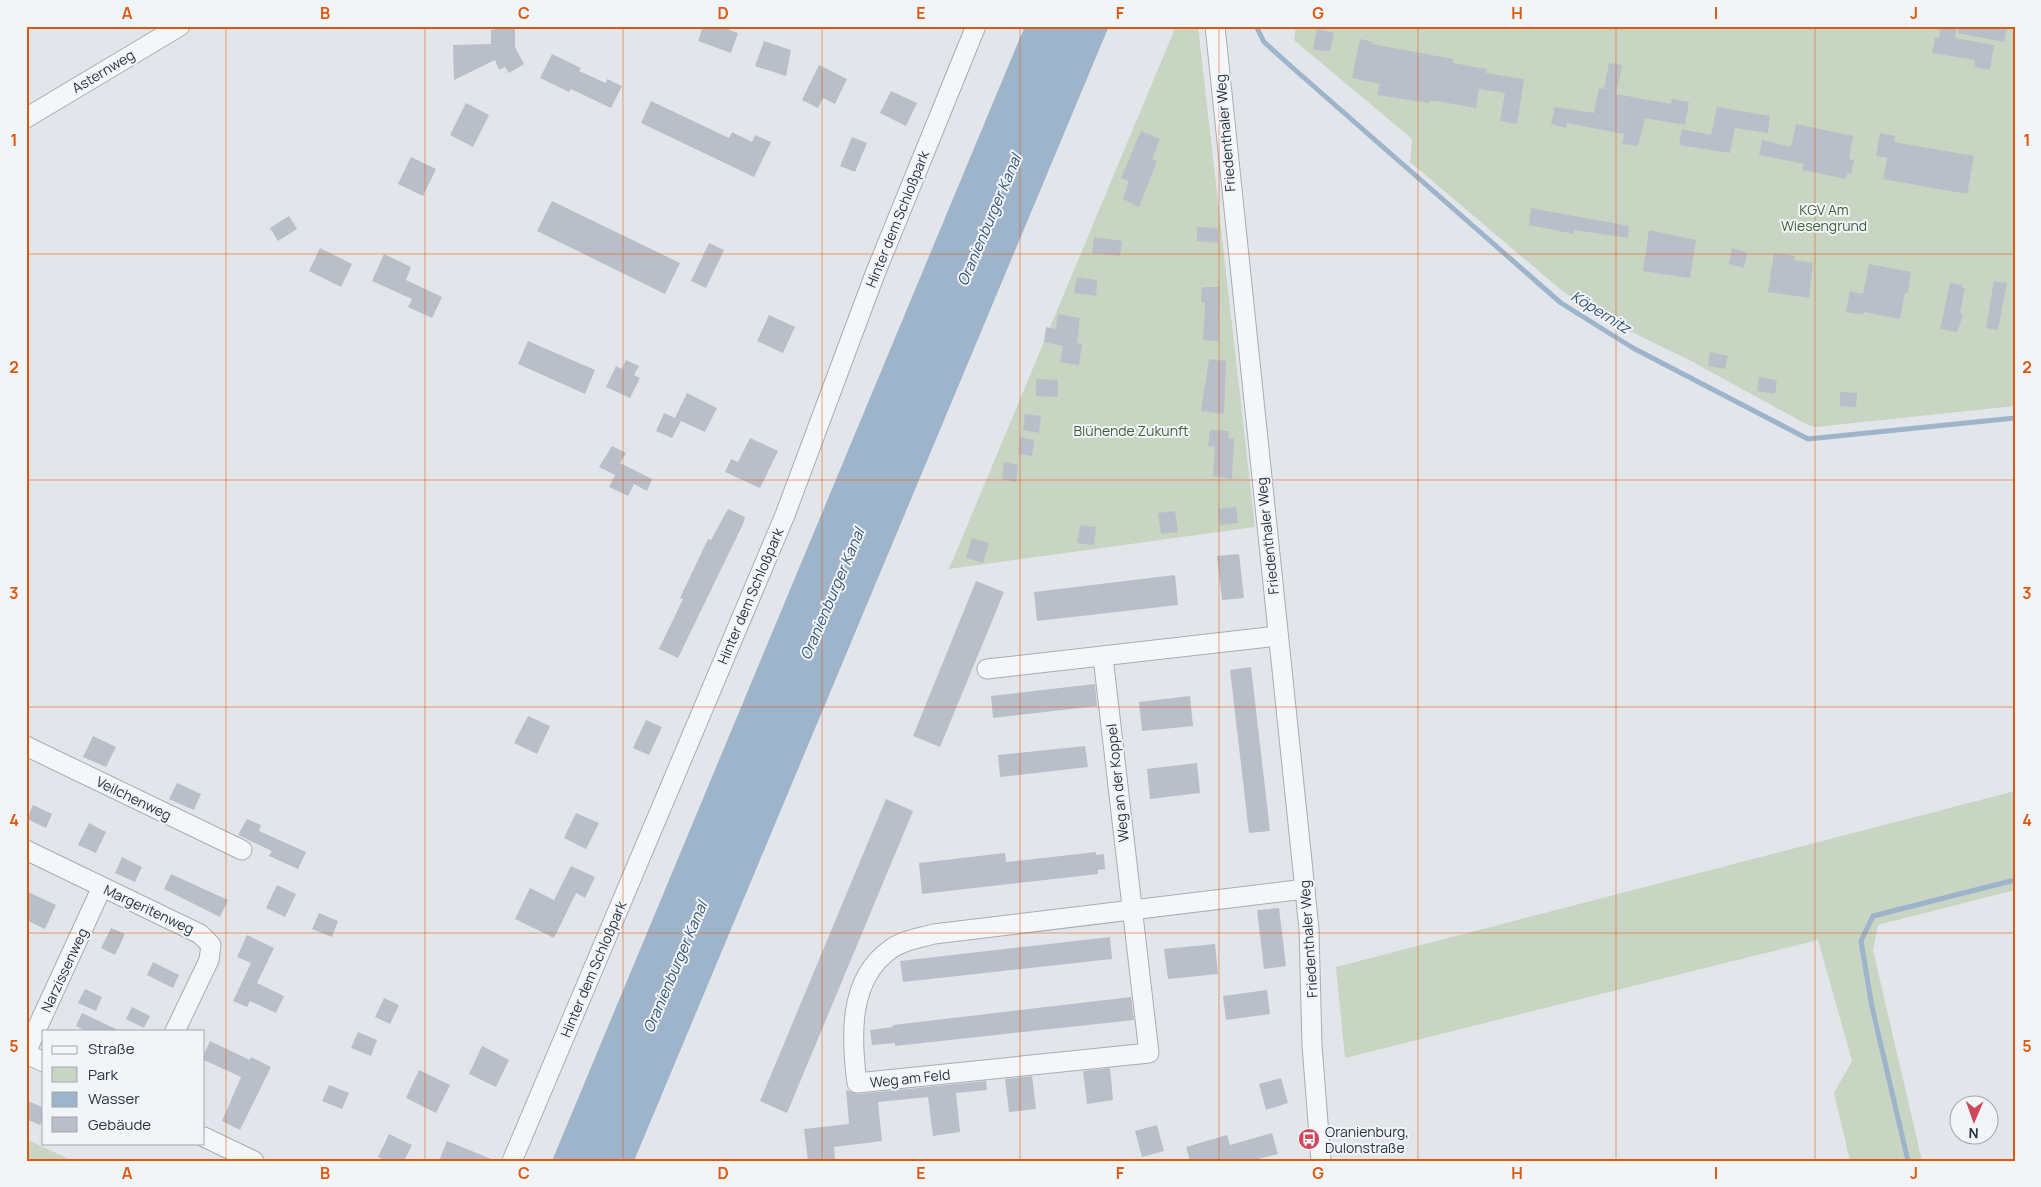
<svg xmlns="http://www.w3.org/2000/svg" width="2041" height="1187" font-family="Manrope,sans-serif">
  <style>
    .green { fill: #c8d5c3 }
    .water { fill: #9db4ca }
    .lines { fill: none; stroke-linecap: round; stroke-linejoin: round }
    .stream { stroke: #9db4ca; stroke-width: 5 }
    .building { fill: #b9bfc8 }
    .street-casing { stroke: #a7adb5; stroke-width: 21 }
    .street { stroke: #f5f6f9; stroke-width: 19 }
    .grid { fill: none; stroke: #de570f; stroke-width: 1; stroke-opacity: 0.55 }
    .labels { text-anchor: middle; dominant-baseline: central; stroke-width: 4; stroke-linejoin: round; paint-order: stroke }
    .street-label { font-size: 14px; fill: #2a3343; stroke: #f2f5f8 }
    .park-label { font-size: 14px; fill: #3f5f37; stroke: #f2f5f8 }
    .poi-label { font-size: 14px; fill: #2a3343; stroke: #f2f5f8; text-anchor: start }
    .water-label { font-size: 15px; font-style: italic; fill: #345377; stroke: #f2f5f8 }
    .neatline { fill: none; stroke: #de570f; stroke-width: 2 }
    .grid-label { font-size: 16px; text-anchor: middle; font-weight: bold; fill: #de570f }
  </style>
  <rect width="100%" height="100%" fill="#e2e6eb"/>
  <!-- green -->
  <g class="green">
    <polygon points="1176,26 1198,26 1255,527 949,569"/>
    <polygon points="1296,26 2015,26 2015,406 1816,427 1808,425 1691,361 1593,313 1560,289 1410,162 1412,139 1294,40"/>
    <polygon points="2015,791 2015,890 1878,925 1873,950 1922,1161 1850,1161 1834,1093 1852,1061 1818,940 1345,1058 1336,967"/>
    <polygon points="26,1139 73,1161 26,1161"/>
  </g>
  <!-- water -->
  <polygon class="water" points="1025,26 1109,26 634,1161 552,1161"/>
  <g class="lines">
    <!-- stream -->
    <g class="stream">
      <polyline points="1256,26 1264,42 1294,69 1561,303 1633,348 1808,439 2015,418"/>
      <polyline points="1908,1161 1872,1007 1861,941 1873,916 2015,880"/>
    </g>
  </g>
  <!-- building -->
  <g class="building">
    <polygon points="515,26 515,47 524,64 509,73 505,67 499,70 495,60 454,80 453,45 491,44 491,30"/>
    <polygon points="703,26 730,26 729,30 738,33 731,53 698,41"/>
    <polygon points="1941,26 1957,26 1955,38 1994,45 1990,70 1974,67 1975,60 1932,53 1935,38 1939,38"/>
    <polygon points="1959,26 2007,26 2004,42 1958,33"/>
    <polygon points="1317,29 1334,33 1330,51 1313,50"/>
    <polygon points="1360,39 1373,42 1372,44 1453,59 1453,63 1487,69 1486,73 1524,79 1517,124 1500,121 1505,93 1479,89 1476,108 1436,101 1430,101 1429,103 1377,95 1380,84 1352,78"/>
    <polygon points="764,41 791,50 786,76 755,66"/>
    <polygon points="552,54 581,68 579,71 606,83 607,79 622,86 611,108 571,89 569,92 540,78"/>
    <polygon points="1609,63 1622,65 1616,94 1671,104 1672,99 1689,102 1685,125 1645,118 1638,146 1622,144 1624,134 1567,123 1566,128 1551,124 1555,107 1594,113 1599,88 1604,89"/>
    <polygon points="819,65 847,79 835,104 823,98 818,108 802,100"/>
    <polygon points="891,91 917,103 906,126 880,113"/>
    <polygon points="651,101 729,138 732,132 752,142 755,135 771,142 754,177 641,123"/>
    <polygon points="466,103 489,115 473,147 450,135"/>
    <polygon points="1717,107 1770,116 1768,133 1735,128 1730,153 1679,145 1682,129 1711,135"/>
    <polygon points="1796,124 1853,136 1849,159 1854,160 1851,174 1847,173 1846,179 1802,170 1804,164 1759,155 1762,140 1791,147"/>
    <polygon points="1141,131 1160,139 1152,159 1157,161 1139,207 1123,199 1129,181 1121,178"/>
    <polygon points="1880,133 1895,136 1894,142 1974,156 1967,194 1883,179 1887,158 1876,156"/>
    <polygon points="852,137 867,143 855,172 840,166"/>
    <polygon points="411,157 436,169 423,196 398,184"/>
    <polygon points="552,201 680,263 665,294 537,231"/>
    <polygon points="1531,208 1629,226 1628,238 1574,230 1574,234 1529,225"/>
    <polygon points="289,216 297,229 278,241 270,228"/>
    <polygon points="1197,227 1218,228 1218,243 1197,241"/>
    <polygon points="1649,230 1696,240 1690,278 1643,271"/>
    <polygon points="1094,237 1122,241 1120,256 1092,253"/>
    <polygon points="709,243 724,250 706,288 691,281"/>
    <polygon points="320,248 352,264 341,287 309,271"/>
    <polygon points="1732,248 1747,252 1744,268 1729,264"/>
    <polygon points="1774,253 1795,256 1794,260 1813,263 1809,298 1768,292"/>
    <polygon points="384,254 411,267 406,280 442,297 432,318 408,307 412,299 372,281"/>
    <polygon points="1869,264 1911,272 1908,293 1905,293 1900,319 1864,312 1863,315 1846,312 1850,291 1863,294"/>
    <polygon points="1077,277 1097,280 1096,296 1074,293"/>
    <polygon points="1994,281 2007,283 1998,330 1986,328"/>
    <polygon points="1950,283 1962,285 1962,288 1965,288 1960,313 1963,315 1957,332 1940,329"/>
    <polygon points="1202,287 1220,287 1218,341 1203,340 1205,303 1201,302"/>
    <polygon points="1058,314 1080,318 1077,343 1082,344 1079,365 1060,362 1063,346 1044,342 1046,327 1056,329"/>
    <polygon points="769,315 795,327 783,353 757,341"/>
    <polygon points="528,341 595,370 585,394 518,364"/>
    <polygon points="1710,352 1728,356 1725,369 1708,366"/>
    <polygon points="1209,359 1226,361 1224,414 1201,411"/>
    <polygon points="626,360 639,366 634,375 640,378 630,398 606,387 616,366 622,369"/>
    <polygon points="1759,377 1777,380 1775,394 1757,391"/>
    <polygon points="1036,379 1058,380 1058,397 1036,396"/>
    <polygon points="1840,392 1857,393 1856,407 1840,406"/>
    <polygon points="687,393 717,408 705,432 681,421 672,438 656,431 664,413 675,418"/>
    <polygon points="1025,414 1041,416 1039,433 1023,430"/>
    <polygon points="1210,430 1229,431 1228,438 1234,439 1232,479 1213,476 1215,447 1208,446"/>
    <polygon points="1020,437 1034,440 1032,456 1018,454"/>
    <polygon points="750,438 778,451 760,488 725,472 731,459 738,462"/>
    <polygon points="612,446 626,453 620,463 652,479 647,491 634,484 628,496 609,487 615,475 599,467"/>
    <polygon points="1004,462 1018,465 1016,482 1002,479"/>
    <polygon points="1236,507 1238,523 1220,525 1218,509"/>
    <polygon points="728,509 745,517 743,524 678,658 659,649 683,599 680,598 708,539 711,540"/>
    <polygon points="1175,511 1178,532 1161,534 1158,513"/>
    <polygon points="1080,525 1096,527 1094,545 1077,543"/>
    <polygon points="972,538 989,543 983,563 966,558"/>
    <polygon points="1239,554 1244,598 1222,600 1217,556"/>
    <polygon points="1175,575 1178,605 1037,621 1034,592"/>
    <polygon points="976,581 1004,592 940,747 913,736"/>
    <polygon points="1251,667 1270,831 1249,833 1230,670"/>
    <polygon points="1095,684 1097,706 993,718 991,696"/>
    <polygon points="1190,696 1193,726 1142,731 1139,702"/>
    <polygon points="528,716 550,726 537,754 514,743"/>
    <polygon points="646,720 662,727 649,755 633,748"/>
    <polygon points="93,736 116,747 106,767 83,757"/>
    <polygon points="1085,746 1088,767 1000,777 998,755"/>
    <polygon points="1197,763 1200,793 1150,799 1147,769"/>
    <polygon points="177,783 201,794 194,810 169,799"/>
    <polygon points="886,799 913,811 787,1113 760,1101"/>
    <polygon points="33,805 52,814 46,828 27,819"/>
    <polygon points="576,813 599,823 586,849 564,838"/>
    <polygon points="247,819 261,825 259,831 306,852 298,869 269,856 272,851 238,835"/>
    <polygon points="89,823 106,832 96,853 78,845"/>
    <polygon points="1096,852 1096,855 1104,854 1105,869 1098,870 1098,874 922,894 919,863 1005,853 1006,862"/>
    <polygon points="122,857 142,867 135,882 115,873"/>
    <polygon points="571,866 595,877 585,898 576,893 554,938 515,919 530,888 554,900"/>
    <polygon points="171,874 228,900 220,917 164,889"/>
    <polygon points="277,885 296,894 285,917 266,908"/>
    <polygon points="26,891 56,905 45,929 26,920"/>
    <polygon points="1279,908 1286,966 1264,969 1257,910"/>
    <polygon points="319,913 338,921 332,937 312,929"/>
    <polygon points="111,928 125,934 115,955 101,948"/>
    <polygon points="247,935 274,948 257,983 284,996 276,1013 250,1001 247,1007 233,1001 251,963 237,957"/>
    <polygon points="1110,937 1112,959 903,982 900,961"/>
    <polygon points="1215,944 1218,974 1168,979 1164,949"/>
    <polygon points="153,962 179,975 173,988 147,975"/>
    <polygon points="85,989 102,997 96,1011 78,1003"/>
    <polygon points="1267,990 1270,1014 1226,1020 1223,996"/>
    <polygon points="1131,997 1134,1020 895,1046 895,1043 872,1045 870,1030 893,1027 893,1025"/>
    <polygon points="384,998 399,1005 390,1024 375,1017"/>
    <polygon points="132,1007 150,1016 144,1028 126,1019"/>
    <polygon points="82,1013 120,1031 86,1031 76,1026"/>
    <polygon points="358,1032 377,1040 371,1056 351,1048"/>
    <polygon points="210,1041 250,1060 251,1057 271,1067 240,1130 222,1121 241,1077 204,1060 204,1054"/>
    <polygon points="482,1046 509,1060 496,1087 469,1074"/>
    <polygon points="1110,1068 1113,1100 1087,1104 1083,1071"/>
    <polygon points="419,1070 450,1085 436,1113 406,1098"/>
    <polygon points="1032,1076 1036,1109 1009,1112 1005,1079"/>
    <polygon points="1281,1078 1288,1103 1266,1110 1259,1084"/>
    <polygon points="986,1081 987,1090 956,1093 960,1132 933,1136 928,1097 878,1102 882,1141 834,1147 835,1159 808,1161 804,1129 849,1124 846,1090 858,1094"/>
    <polygon points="329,1085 349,1093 342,1109 322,1101"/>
    <polygon points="26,1100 44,1108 44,1117 40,1125 26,1119"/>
    <polygon points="1157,1125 1164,1151 1142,1157 1135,1131"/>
    <polygon points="1272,1133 1278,1154 1251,1161 1190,1161 1186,1147 1227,1135 1230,1145"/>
    <polygon points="389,1134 412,1145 404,1161 386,1161 378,1157"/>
    <polygon points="447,1141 494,1160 494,1161 439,1161"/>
  </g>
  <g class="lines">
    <!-- street casing -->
    <g class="street-casing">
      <g id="street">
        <polyline points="1215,26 1309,929 1312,1045 1321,1161"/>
        <polyline points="26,118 180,26"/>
        <path d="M1103,657L1149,1053L857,1083C851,1037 848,979 891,949C903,940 920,938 934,934L1305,889"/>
        <polyline points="987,669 1278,636"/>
        <polyline points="26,746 242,850"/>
        <polyline points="26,850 200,934 211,945 209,960 175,1031"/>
        <polyline points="26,1052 102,887"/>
        <polyline points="26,1054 44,1062"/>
        <polyline points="204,1137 254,1161"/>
        <polyline points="512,1161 785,515 875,274 976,26"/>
      </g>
    </g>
    <!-- street -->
    <use href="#street" class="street"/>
  </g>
  <!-- grid -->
  <path class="grid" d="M226,26V1161M425,26V1161M623,26V1161M822,26V1161M1020,26V1161M1219,26V1161M1418,26V1161M1616,26V1161M1815,26V1161M26,254H2015M26,480H2015M26,707H2015M26,933H2015"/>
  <!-- icons -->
  <defs>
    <g id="bus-disc" transform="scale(1.125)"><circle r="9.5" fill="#cf485e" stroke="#f2f5f8"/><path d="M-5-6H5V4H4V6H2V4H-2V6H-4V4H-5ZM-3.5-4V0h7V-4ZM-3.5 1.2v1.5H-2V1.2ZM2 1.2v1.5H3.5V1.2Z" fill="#fff"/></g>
  </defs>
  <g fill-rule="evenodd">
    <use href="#bus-disc" x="1309" y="1139"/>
  </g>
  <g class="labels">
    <!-- street labels -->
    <g class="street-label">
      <text transform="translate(103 71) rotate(-31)">Asternweg</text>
      <text transform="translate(1225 133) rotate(-95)">Friedenthaler Weg</text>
      <text transform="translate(897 219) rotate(-68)">Hinter dem Schloßpark</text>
      <text transform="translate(1267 536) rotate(-96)">Friedenthaler Weg</text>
      <text transform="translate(750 596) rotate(-67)">Hinter dem Schloßpark</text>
      <text transform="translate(1117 783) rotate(-96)">Weg an der Koppel</text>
      <text transform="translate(134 798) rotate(26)">Veilchenweg</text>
      <text transform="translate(149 909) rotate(25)">Margeritenweg</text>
      <text transform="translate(1308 939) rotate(-94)">Friedenthaler Weg</text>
      <text transform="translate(593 969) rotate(-67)">Hinter dem Schloßpark</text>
      <text transform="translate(64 970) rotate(-65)">Narzissenweg</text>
      <text transform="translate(910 1078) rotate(-6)">Weg am Feld</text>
    </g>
    <!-- park labels -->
    <g class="park-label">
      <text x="1824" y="209">KGV Am<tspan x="1824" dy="16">Wiesengrund</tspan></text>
      <text x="1131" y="430">Blühende Zukunft</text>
    </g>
    <!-- poi labels -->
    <g class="poi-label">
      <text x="1325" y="1131">Oranienburg,<tspan x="1325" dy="16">Dulonstraße</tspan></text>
    </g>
    <!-- water labels -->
    <g class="water-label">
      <text transform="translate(989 220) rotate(-67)">Oranienburger Kanal</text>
      <text transform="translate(1601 312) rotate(32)">Köpernitz</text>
      <text transform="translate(832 594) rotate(-67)">Oranienburger Kanal</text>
      <text transform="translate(675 967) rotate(-67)">Oranienburger Kanal</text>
    </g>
  </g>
  <!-- border -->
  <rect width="2041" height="1187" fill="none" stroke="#f2f5f8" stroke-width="55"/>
  <!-- legend -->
  <rect x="42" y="1030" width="162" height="115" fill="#f2f5f8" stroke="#a2a7b0"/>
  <rect x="52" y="1046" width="25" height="8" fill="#f5f6f9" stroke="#a2a7b0"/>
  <text x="88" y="1054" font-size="15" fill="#2a3343">Straße</text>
  <rect x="52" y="1067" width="25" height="15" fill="#c8d5c3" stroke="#a2a7b0"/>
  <text x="88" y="1080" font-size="15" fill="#2a3343">Park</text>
  <rect x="52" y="1092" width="25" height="15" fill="#9db4ca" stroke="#a2a7b0"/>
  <text x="88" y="1104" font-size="15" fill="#2a3343">Wasser</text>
  <rect x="52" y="1117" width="25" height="15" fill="#b9bfc8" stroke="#a2a7b0"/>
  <text x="88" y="1130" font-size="15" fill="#2a3343">Gebäude</text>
  <!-- north arrow -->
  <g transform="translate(1974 1120) rotate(182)"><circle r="24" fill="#f2f5f8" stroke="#a2a7b0"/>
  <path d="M0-4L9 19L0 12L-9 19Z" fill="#cf485e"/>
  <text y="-8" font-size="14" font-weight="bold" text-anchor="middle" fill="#2a3343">N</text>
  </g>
  <rect x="28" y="28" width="1986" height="1132" class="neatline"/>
  <g class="grid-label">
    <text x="127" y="19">A</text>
    <text x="325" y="19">B</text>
    <text x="524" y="19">C</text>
    <text x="723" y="19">D</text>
    <text x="921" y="19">E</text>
    <text x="1120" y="19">F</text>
    <text x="1318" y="19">G</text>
    <text x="1517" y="19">H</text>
    <text x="1716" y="19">I</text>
    <text x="1914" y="19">J</text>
    <text x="14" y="146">1</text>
    <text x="2027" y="146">1</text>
    <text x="14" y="373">2</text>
    <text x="2027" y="373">2</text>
    <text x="14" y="599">3</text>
    <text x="2027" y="599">3</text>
    <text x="14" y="826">4</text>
    <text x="2027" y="826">4</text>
    <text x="14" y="1052">5</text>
    <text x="2027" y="1052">5</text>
    <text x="127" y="1179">A</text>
    <text x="325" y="1179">B</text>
    <text x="524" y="1179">C</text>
    <text x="723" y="1179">D</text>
    <text x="921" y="1179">E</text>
    <text x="1120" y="1179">F</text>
    <text x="1318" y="1179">G</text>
    <text x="1517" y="1179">H</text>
    <text x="1716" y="1179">I</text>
    <text x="1914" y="1179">J</text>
  </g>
</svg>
